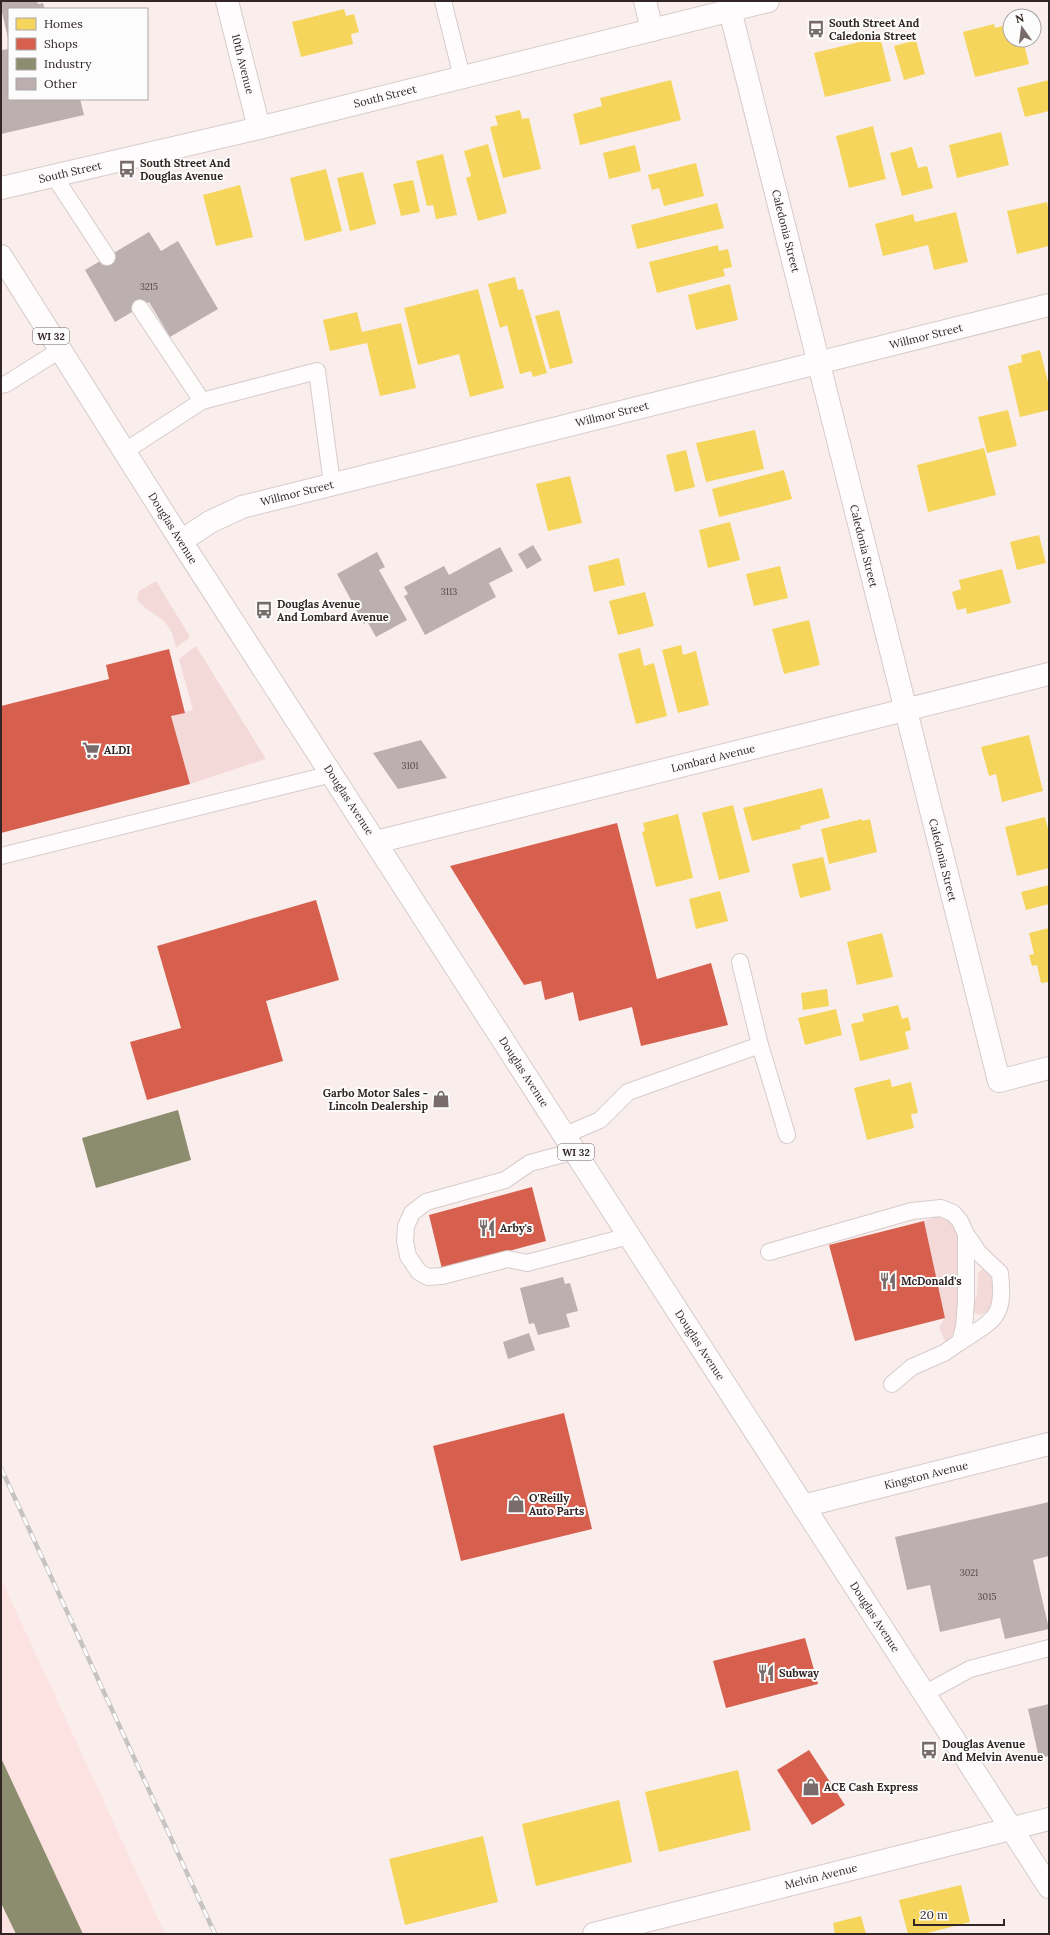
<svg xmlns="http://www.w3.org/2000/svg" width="1050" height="1935" font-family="Lora,serif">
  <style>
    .built { fill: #fce3e2 }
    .green { fill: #f3d9d8 }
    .homes { fill: #f6d55c }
    .shops { fill: #d6604d }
    .industry { fill: #8c8c6e }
    .building { fill: #bbb0af }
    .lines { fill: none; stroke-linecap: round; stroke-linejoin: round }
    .service-casing { stroke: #d7cbcb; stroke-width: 18 }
    .minor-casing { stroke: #d7cbcb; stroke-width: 24 }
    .tertiary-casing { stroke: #d7cbcb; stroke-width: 24 }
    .primary-casing { stroke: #d7cbcb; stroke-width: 24 }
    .service { stroke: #fefcfc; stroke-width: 16 }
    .minor { stroke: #fefcfc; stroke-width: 22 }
    .tertiary { stroke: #fefcfc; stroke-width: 22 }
    .primary { stroke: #fefcfc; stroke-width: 22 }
    .rail-casing { stroke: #c6c3c2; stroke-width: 4.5 }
    .rail { stroke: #fcfcfc; stroke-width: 3; stroke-dasharray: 9; stroke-linecap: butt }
    .labels { text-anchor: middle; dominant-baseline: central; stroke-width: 4; stroke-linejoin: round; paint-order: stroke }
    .number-label { font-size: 9px; fill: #544848 }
    .shield { fill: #fcfcfc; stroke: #6f6666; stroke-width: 1 }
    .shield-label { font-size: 10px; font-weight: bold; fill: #322525 }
    .poi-label { font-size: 11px; font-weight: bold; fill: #322525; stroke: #fcfcfc; text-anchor: start }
    .street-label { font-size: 11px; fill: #322525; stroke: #fcfcfc }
  </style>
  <rect width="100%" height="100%" fill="#faeeed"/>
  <!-- built -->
  <polygon class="built" points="1,1578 10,1598 165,1934 1,1934"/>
  <!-- green -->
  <g class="green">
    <path d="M156,581L190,637L176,648C174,641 173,632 168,626C160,615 145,611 137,599L139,591Z"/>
    <polygon points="196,646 266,759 190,784 171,716 193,710 179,659"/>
    <polygon points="938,1216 944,1217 953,1224 959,1236 958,1311 955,1329 947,1345 939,1328 945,1317 924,1221"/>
    <path d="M984,1268C1002,1276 996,1323 974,1313L973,1306L977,1294L978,1273Z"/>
  </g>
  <!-- homes -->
  <g class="homes">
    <polygon points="344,9 346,16 354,14 359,32 351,34 353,44 301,57 292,22"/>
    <polygon points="994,24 995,28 1010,24 1010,40 1023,40 1029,64 975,77 963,32"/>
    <polygon points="880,37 891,81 825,97 814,53"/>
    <polygon points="916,40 925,74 904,80 894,46"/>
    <polygon points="671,80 681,120 580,145 573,114 602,106 600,98"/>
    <polygon points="1049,80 1049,111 1025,117 1017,88"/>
    <polygon points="520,110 522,119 529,118 541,169 503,178 490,127 498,125 495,116"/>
    <polygon points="873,126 886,179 849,188 836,136"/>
    <polygon points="1001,132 1009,165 957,178 949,145"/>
    <polygon points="488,144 507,213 478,221 466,178 471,176 464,151"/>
    <polygon points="635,145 641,171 609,179 603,153"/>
    <polygon points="912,147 918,168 927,166 933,188 902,196 890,153"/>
    <polygon points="443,154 457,215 436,219 433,205 427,206 416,161"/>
    <polygon points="696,163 704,196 664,206 659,188 652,190 648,175"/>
    <polygon points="326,169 342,231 305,241 290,178"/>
    <polygon points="363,172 376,224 350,231 337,178"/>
    <polygon points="413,180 420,212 401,216 393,184"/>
    <polygon points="240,185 253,237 216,246 203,195"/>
    <polygon points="1047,202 1049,212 1049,246 1017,254 1007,211"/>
    <polygon points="717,203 724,228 637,249 631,225"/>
    <polygon points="956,212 968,262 934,270 928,245 883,256 875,224 913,214 915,222"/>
    <polygon points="718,245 719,251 728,249 732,267 723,269 725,276 657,293 649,262"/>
    <polygon points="515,277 518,290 523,289 547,373 533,377 531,371 520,374 507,325 500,328 488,284"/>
    <polygon points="730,284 738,320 696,330 688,295"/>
    <polygon points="478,289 504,388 470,397 459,354 418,365 404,308"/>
    <polygon points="559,310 573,363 550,369 535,316"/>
    <polygon points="357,312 362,332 401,323 416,388 380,396 367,343 330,351 323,320"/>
    <polygon points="1040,350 1049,386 1049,410 1020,417 1008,366 1022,362 1021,355"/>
    <polygon points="1008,410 1017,446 987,453 978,417"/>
    <polygon points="755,430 764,469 706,482 696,443"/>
    <polygon points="984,448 996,495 928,512 917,465"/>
    <polygon points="686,450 695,487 675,492 666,455"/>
    <polygon points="784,470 792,499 719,517 712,489"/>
    <polygon points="570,476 582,523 548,531 536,484"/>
    <polygon points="730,522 740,560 708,568 699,530"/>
    <polygon points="1039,535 1046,563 1017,570 1010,542"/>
    <polygon points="619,558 625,585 594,592 588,566"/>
    <polygon points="780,566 788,598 754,606 746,574"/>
    <polygon points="1002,569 1011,603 967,614 966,608 957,610 952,592 961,589 959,580"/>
    <polygon points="645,592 654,626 618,635 609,601"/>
    <polygon points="809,620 820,665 784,674 772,629"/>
    <polygon points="681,645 683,655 696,651 709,705 678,713 662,650"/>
    <polygon points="640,648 644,666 654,663 667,716 636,724 618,654"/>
    <polygon points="1029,735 1043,791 1002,802 996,774 989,776 981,747"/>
    <polygon points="822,788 830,818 800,826 801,829 752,841 743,808"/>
    <polygon points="733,805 750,872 719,880 702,813"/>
    <polygon points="678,814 693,878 656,887 642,832 645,831 643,823"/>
    <polygon points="1045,817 1049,833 1049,868 1017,876 1005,827"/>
    <polygon points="862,819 862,821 870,819 877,852 829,864 821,829"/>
    <polygon points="823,857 831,890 800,898 792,864"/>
    <polygon points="1049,885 1049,904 1026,910 1021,892"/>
    <polygon points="720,891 728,921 696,929 689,899"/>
    <polygon points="1049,928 1049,982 1041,983 1037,965 1032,966 1029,955 1034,954 1029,933"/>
    <polygon points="882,933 893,977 857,985 847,942"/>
    <polygon points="827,989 829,1006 803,1010 801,993"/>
    <polygon points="898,1005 902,1019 908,1017 911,1030 905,1032 909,1049 860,1061 851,1024 864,1021 862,1014"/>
    <polygon points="836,1009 842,1035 805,1045 798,1018"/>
    <polygon points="890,1079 892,1087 911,1082 918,1113 911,1114 914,1128 867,1140 854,1088"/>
    <polygon points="738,1770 751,1830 659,1852 645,1792"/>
    <polygon points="619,1800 632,1862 536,1886 522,1824"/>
    <polygon points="483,1836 498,1902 405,1925 389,1859"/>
    <polygon points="961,1885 970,1922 924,1934 908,1934 899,1900"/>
    <polygon points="861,1916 866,1934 835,1934 833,1923"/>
  </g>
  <!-- shops -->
  <g class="shops">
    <polygon points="169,649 185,713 171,716 190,784 1,833 1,706 109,679 106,665"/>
    <polygon points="617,823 657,979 711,963 728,1025 641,1046 632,1007 579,1021 573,992 545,1000 541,981 524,985 450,866"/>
    <polygon points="316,900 339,980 266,1001 283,1061 147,1100 130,1042 181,1028 157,946"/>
    <polygon points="532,1187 546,1241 442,1269 429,1215"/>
    <polygon points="924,1221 945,1318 855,1341 829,1245"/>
    <polygon points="564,1413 592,1529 461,1561 433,1446"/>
    <polygon points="805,1638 818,1684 726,1708 713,1661"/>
    <polygon points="809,1750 845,1805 812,1825 777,1770"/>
  </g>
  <!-- industry -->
  <g class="industry">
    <polygon points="178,1110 191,1160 96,1188 82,1138"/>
    <polygon points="1,1758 83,1934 16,1934 1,1903"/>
  </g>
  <!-- building -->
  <g class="building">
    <polygon points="1,1 37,1 38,4 43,3 45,9 9,9 8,38 1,8"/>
    <polygon points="9,49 9,99 80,99 84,115 1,134 1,50"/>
    <polygon points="149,232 161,251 178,241 218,309 170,337 149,302 115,322 85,270"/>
    <polygon points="533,545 542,560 527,569 518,554"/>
    <polygon points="500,547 513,571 489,583 496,597 425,635 404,596 408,594 404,587 444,566 449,575"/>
    <polygon points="377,552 385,567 379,570 407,620 376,637 367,621 364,624 337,574"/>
    <polygon points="421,740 447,778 398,789 373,753"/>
    <polygon points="563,1277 565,1284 570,1283 578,1311 566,1314 570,1327 538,1335 534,1323 529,1324 520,1288"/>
    <polygon points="529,1333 535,1350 508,1359 503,1342"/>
    <polygon points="1049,1502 1049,1556 1033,1560 1049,1629 1005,1639 1000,1618 940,1632 930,1585 907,1590 895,1537"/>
    <polygon points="1049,1704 1049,1756 1039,1758 1028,1709"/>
  </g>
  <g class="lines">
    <!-- service casing -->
    <g class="service-casing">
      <g id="service">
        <polyline points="443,1 462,77"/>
        <polyline points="54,176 107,257"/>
        <polyline points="140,308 202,401"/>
        <polyline points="1,385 6,384 60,350"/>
        <polyline points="125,451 202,401 317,371 332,484"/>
        <polyline points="1,856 332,774"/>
        <polyline points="760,1045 787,1135"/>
        <polyline points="565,1135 600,1120 628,1092 760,1045 740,962"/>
        <polyline points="575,1151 530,1163 505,1180 426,1202 412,1213 406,1226 405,1241 408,1256 419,1272 428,1277 442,1276 508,1259 527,1263 629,1236"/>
        <polyline points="769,1252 912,1211 941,1208 953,1213 960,1221 966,1234 966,1302 964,1327 960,1342 944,1353 912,1367 892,1384"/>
        <path d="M960,1342C995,1319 1005,1318 1000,1273L979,1253L966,1234"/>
        <polyline points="924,1694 970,1669 1049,1648"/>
      </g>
    </g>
    <!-- minor casing -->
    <g class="minor-casing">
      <g id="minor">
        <polyline points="227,1 259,128"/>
        <polyline points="645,1 652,30"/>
        <polyline points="730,10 999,1081 1049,1068"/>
        <polyline points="181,541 210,522 242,507 1049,305"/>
        <polyline points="376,842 1049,674"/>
        <polyline points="803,1506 1049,1444"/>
        <polyline points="594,1934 1010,1829"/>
      </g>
    </g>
    <!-- tertiary casing -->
    <g class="tertiary-casing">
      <g id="tertiary">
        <polyline points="1,188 259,128 768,1"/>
        <polyline points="1010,1829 1049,1819"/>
      </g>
    </g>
    <!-- primary casing -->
    <g class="primary-casing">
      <polyline id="primary" points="1,256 181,541 1049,1887"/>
    </g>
    <!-- service -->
    <use href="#service" class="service"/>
    <!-- minor -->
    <use href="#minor" class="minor"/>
    <!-- tertiary -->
    <use href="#tertiary" class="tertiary"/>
    <!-- primary -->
    <use href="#primary" class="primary"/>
    <!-- rail casing -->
    <g class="rail-casing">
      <polyline id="rail" points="1,1468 215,1934"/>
    </g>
    <!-- rail -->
    <use href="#rail" class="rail"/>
  </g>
  <!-- icons -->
  <defs>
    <g id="bus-bare" transform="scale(1.38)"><path d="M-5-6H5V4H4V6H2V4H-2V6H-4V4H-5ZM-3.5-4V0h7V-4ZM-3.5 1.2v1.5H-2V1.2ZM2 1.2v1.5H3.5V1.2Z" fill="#786b6b" stroke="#fcfcfc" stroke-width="2.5" paint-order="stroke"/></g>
    <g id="supermarket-bare" transform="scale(1.38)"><path d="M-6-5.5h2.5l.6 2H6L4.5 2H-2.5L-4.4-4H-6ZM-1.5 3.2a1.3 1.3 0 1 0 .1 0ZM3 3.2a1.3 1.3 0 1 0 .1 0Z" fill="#786b6b" stroke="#fcfcfc" stroke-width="2.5" paint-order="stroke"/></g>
    <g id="shop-bare" transform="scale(1.38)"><path d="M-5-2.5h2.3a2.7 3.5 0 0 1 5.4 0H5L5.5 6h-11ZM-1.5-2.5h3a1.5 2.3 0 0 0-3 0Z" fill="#786b6b" stroke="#fcfcfc" stroke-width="2.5" paint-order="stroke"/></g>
    <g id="restaurant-bare" transform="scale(1.38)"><path d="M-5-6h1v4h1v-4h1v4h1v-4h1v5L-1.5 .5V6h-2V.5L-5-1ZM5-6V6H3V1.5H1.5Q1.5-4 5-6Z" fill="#786b6b" stroke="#fcfcfc" stroke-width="2.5" paint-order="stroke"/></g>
  </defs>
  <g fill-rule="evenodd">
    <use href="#bus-bare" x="816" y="29"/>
    <use href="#bus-bare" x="127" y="169"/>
    <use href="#bus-bare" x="264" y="610"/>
    <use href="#supermarket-bare" x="91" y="750"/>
    <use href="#shop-bare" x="441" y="1099"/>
    <use href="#restaurant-bare" x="487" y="1228"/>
    <use href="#restaurant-bare" x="888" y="1281"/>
    <use href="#shop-bare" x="516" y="1504"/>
    <use href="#restaurant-bare" x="766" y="1673"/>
    <use href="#bus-bare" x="929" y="1750"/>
    <use href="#shop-bare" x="811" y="1787"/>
  </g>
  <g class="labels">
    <!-- number labels -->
    <g class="number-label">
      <text x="149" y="286">3215</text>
      <text x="449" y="591">3113</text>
      <text x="410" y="765">3101</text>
      <text x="969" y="1572">3021</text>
      <text x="987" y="1596">3015</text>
    </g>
    <!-- shield labels -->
    <g class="shield">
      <rect x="33" y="328" width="36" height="16" rx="3"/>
      <rect x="558" y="1144" width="36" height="16" rx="3"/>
    </g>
    <g class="shield-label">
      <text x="51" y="336">WI 32</text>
      <text x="576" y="1152">WI 32</text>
    </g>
    <!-- poi labels -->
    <g class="poi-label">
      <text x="829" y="23">South Street And<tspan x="829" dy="13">Caledonia Street</tspan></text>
      <text x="140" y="163">South Street And<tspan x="140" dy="13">Douglas Avenue</tspan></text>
      <text x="277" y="604">Douglas Avenue<tspan x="277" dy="13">And Lombard Avenue</tspan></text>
      <text x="104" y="750">ALDI</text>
      <text x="428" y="1093" text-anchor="end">Garbo Motor Sales -<tspan x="428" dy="13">Lincoln Dealership</tspan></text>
      <text x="500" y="1228">Arby's</text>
      <text x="901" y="1281">McDonald's</text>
      <text x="529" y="1498">O'Reilly<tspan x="529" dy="13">Auto Parts</tspan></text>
      <text x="779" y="1673">Subway</text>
      <text x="942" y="1744">Douglas Avenue<tspan x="942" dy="13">And Melvin Avenue</tspan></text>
      <text x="824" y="1787">ACE Cash Express</text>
    </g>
    <!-- street labels -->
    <g class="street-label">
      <text transform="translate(243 64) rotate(76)">10th Avenue</text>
      <text transform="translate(385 96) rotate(-14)">South Street</text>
      <text transform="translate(70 172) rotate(-13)">South Street</text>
      <text transform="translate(786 231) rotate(76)">Caledonia Street</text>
      <text transform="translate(926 336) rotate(-14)">Willmor Street</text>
      <text transform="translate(612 414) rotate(-14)">Willmor Street</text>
      <text transform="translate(297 493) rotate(-14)">Willmor Street</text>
      <text transform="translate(173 528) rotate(58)">Douglas Avenue</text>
      <text transform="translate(864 546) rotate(76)">Caledonia Street</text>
      <text transform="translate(713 758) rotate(-14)">Lombard Avenue</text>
      <text transform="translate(349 800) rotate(57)">Douglas Avenue</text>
      <text transform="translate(943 860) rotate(76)">Caledonia Street</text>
      <text transform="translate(524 1072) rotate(57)">Douglas Avenue</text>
      <text transform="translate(700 1345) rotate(57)">Douglas Avenue</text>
      <text transform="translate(926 1475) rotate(-14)">Kingston Avenue</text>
      <text transform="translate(875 1617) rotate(57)">Douglas Avenue</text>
      <text transform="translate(821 1876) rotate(-14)">Melvin Avenue</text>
    </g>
  </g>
  <!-- border -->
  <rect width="1050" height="1935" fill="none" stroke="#322525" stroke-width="4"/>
  <!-- legend -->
  <rect x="8" y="8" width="140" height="92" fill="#fcfcfc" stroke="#aba6a6"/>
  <rect x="16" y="18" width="20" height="12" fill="#f6d55c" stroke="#aba6a6"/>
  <text x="44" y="28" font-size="12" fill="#322525">Homes</text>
  <rect x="16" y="38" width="20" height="12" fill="#d6604d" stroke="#aba6a6"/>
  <text x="44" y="48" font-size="12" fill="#322525">Shops</text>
  <rect x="16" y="58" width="20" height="12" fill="#8c8c6e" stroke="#aba6a6"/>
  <text x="44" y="68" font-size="12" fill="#322525">Industry</text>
  <rect x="16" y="78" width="20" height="12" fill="#bbb0af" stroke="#aba6a6"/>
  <text x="44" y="88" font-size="12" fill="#322525">Other</text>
  <!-- north arrow -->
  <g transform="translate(1022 28) rotate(346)"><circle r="19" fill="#fcfcfc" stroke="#aba6a6"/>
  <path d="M0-3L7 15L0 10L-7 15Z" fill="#786b6b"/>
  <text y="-6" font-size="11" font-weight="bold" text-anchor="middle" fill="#322525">N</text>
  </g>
  <!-- scale -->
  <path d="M914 1919v6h90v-6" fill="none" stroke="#322525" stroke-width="2"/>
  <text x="920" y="1919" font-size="12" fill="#322525" stroke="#fcfcfc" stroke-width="3" paint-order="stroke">20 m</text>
</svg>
